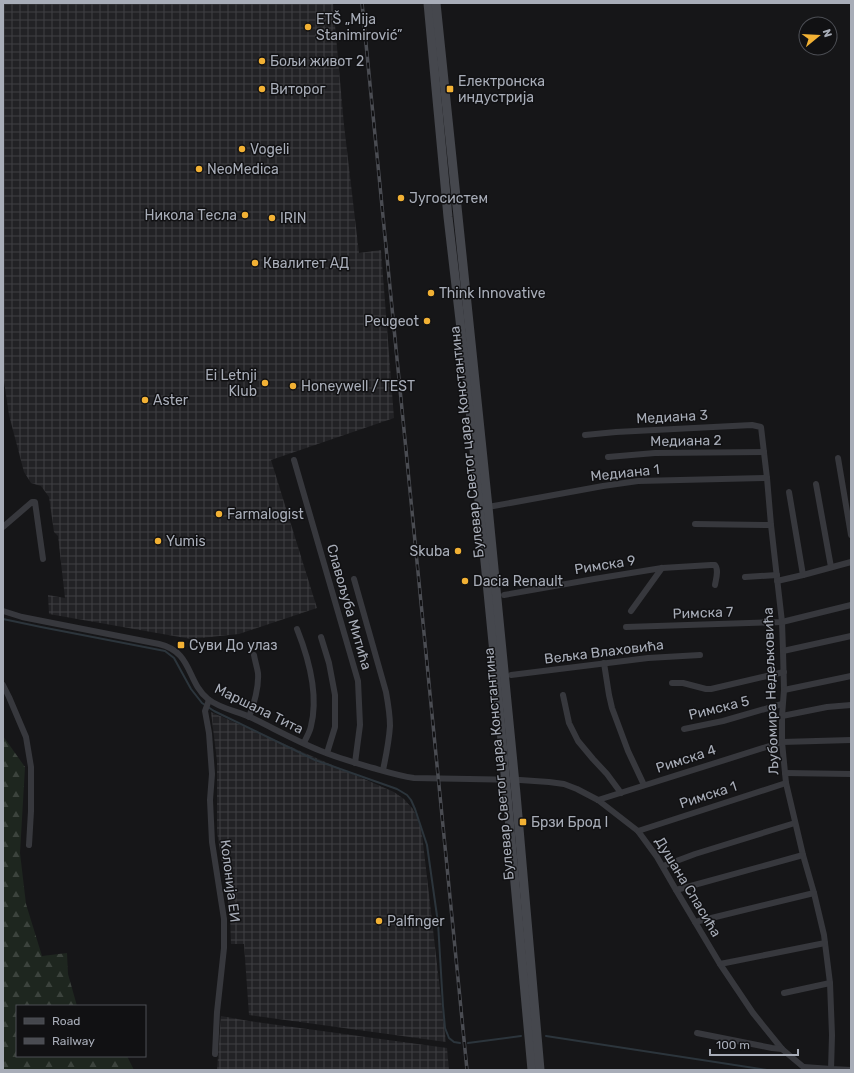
<svg xmlns="http://www.w3.org/2000/svg" width="854" height="1073" font-family="Rubik,sans-serif">
  <style>
    .industrial { fill: url(#industrial-grid) }
    .forest { fill: url(#forest-firs) }
    .lines { fill: none; stroke-linecap: round; stroke-linejoin: round }
    .stream { stroke: #2c353c; stroke-width: 2 }
    .minor { stroke: #37383d; stroke-width: 6 }
    .secondary { stroke: #45474d; stroke-width: 9 }
    .rail-casing { stroke: #4a4c52; stroke-width: 3.5 }
    .rail { stroke: #111113; stroke-width: 2; stroke-dasharray: 6; stroke-linecap: butt }
    .poi-dot { fill: #f2b134; stroke: #111113; stroke-width: 1.5 }
    .labels { text-anchor: middle; dominant-baseline: central; stroke-width: 3; stroke-linejoin: round; paint-order: stroke }
    .poi-label { font-size: 14px; fill: #a8adb8; stroke: #111113; text-anchor: start }
    .street-label { font-size: 14px; fill: #a8adb8; stroke: #111113 }
  </style>
  <defs>
    <pattern id="industrial-grid" width="8" height="8" patternUnits="userSpaceOnUse"><rect width="8" height="8" fill="#222225"/><path d="M0 4h8M4 0v8" fill="none" stroke="#3f3f43"/></pattern>
    <pattern id="forest-firs" width="22" height="20" patternUnits="userSpaceOnUse"><rect width="22" height="20" fill="#1e261f"/><path d="M5 1l3.5 6h-7zM16 11l3.5 6h-7z" fill="#3c433d"/></pattern>
  </defs>
  <rect width="100%" height="100%" fill="#161618"/>
  <!-- industrial -->
  <g class="industrial">
    <polygon points="3,3 333,3 344,125 359,253 381,250 394,418 271,460 317,608 239,634 191,639 49,614 48,595 65,598 58,536 54,532 49,497 41,486 31,483 24,472 9,415 3,374"/>
    <polygon points="211,712 394,792 404,799 413,809 419,821 422,834 446,1042 249,1015 244,944 231,944 230,913 217,832 217,761"/>
    <polygon points="221,1016 249,1021 447,1048 449,1070 217,1070"/>
  </g>
  <!-- forest -->
  <polygon class="forest" points="3,736 25,767 20,853 26,904 42,956 67,953 68,974 77,1006 17,1006 17,1056 127,1056 134,1070 3,1070"/>
  <g class="lines">
    <!-- stream -->
    <g class="stream">
      <polyline points="3,619 41,627 165,651 174,658 180,669 191,689 202,703 214,711 315,760 397,789 407,795 411,800 415,809 427,845 438,923 443,1006 445,1028 449,1038 454,1042 460,1043"/>
      <polyline points="546,1036 767,1070"/>
      <polyline points="468,1043 521,1036"/>
    </g>
    <!-- minor -->
    <g class="minor">
      <polyline points="585,435 616,432 752,425 761,427 767,478 771,525 782,622 783,651 784,690 782,716 782,742 786,783 803,855 814,893 824,935 830,983 832,1035 831,1070"/>
      <polyline points="608,457 655,453 764,452"/>
      <polyline points="838,458 851,535"/>
      <polyline points="294,460 358,681 360,725 355,763"/>
      <polyline points="816,484 831,567"/>
      <polyline points="789,492 803,575"/>
      <polyline points="488,507 603,486 638,481 767,478"/>
      <polyline points="695,524 771,525"/>
      <polyline points="3,527 32,502 35,502 43,559"/>
      <polyline points="745,577 777,575"/>
      <path d="M354,579L386,692C388,703 390,715 390,726C389,741 386,756 383,770"/>
      <polyline points="777,581 803,575 851,562"/>
      <path d="M504,595L594,579L662,568L711,565H715C719,570 716,579 715,585"/>
      <path d="M3,611L22,617L159,644C193,652 186,681 208,699C219,708 236,711 250,717C273,728 296,741 321,751C338,758 356,763 373,768C387,772 400,776 414,778L520,780L549,782L564,784L577,789L598,800L638,831L657,857L676,890L720,964L753,1013L782,1049L807,1070"/>
      <polyline points="631,611 662,568"/>
      <polyline points="626,627 782,622 851,605"/>
      <path d="M297,629C309,659 319,694 311,726C310,732 306,738 304,743"/>
      <polyline points="321,637 329,663 335,695 335,727 327,753"/>
      <polyline points="783,651 851,636"/>
      <polyline points="604,663 609,695 612,708 628,751 644,785"/>
      <polyline points="511,675 648,658 700,655"/>
      <polyline points="672,683 683,683 706,689 711,689 784,672"/>
      <polyline points="3,685 9,697 26,737 31,767 31,811 29,845"/>
      <polyline points="784,690 851,676"/>
      <polyline points="563,695 569,723 578,741 593,759 607,774 621,793"/>
      <polyline points="209,700 205,711 209,733 212,774 210,800 212,842 224,919 224,948 217,1012 215,1054"/>
      <polyline points="782,716 827,707 851,705"/>
      <path d="M249,717C254,703 259,688 258,673C257,667 255,661 254,655"/>
      <polyline points="684,729 723,721 782,704"/>
      <polyline points="785,773 851,774"/>
      <polyline points="598,800 782,742 851,740"/>
      <polyline points="638,831 786,783"/>
      <polyline points="663,866 695,854 795,823"/>
      <polyline points="676,890 803,855"/>
      <polyline points="695,922 814,893"/>
      <polyline points="720,964 825,943"/>
      <polyline points="784,993 830,983"/>
      <polyline points="697,1033 772,1048 782,1049"/>
      <polyline points="804,1067 831,1069 851,1070"/>
    </g>
    <!-- secondary -->
    <g class="secondary">
      <polyline points="428,3 448,217 468,389 494,653 532,1070"/>
      <polyline points="436,3 488,507 516,794 540,1070"/>
    </g>
    <!-- rail casing -->
    <g class="rail-casing">
      <polyline id="rail" points="362,3 467,1070"/>
    </g>
    <!-- rail -->
    <use href="#rail" class="rail"/>
  </g>
  <!-- markers -->
  <g class="poi-dot">
    <circle cx="308" cy="27" r="4"/>
    <circle cx="262" cy="61" r="4"/>
    <circle cx="262" cy="89" r="4"/>
    <rect x="446" y="85" width="8" height="8" rx="2"/>
    <circle cx="242" cy="149" r="4"/>
    <circle cx="199" cy="169" r="4"/>
    <circle cx="401" cy="198" r="4"/>
    <circle cx="245" cy="215" r="4"/>
    <circle cx="272" cy="218" r="4"/>
    <circle cx="255" cy="263" r="4"/>
    <circle cx="431" cy="293" r="4"/>
    <circle cx="427" cy="321" r="4"/>
    <circle cx="265" cy="383" r="4"/>
    <circle cx="293" cy="386" r="4"/>
    <circle cx="145" cy="400" r="4"/>
    <circle cx="219" cy="514" r="4"/>
    <circle cx="158" cy="541" r="4"/>
    <circle cx="458" cy="551" r="4"/>
    <circle cx="465" cy="581" r="4"/>
    <rect x="177" y="641" width="8" height="8" rx="2"/>
    <rect x="519" y="818" width="8" height="8" rx="2"/>
    <circle cx="379" cy="921" r="4"/>
  </g>
  <g class="labels">
    <!-- poi labels -->
    <g class="poi-label">
      <text x="316" y="19">ETŠ „Mija<tspan x="316" dy="16">Stanimirović”</tspan></text>
      <text x="270" y="61">Бољи живот 2</text>
      <text x="458" y="81">Електронска<tspan x="458" dy="16">индустрија</tspan></text>
      <text x="270" y="89">Виторог</text>
      <text x="250" y="149">Vogeli</text>
      <text x="207" y="169">NeoMedica</text>
      <text x="409" y="198">Југосистем</text>
      <text x="237" y="215" text-anchor="end">Никола Тесла</text>
      <text x="280" y="218">IRIN</text>
      <text x="263" y="263">Квалитет АД</text>
      <text x="439" y="293">Think Innovative</text>
      <text x="419" y="321" text-anchor="end">Peugeot</text>
      <text x="257" y="375" text-anchor="end">Ei Letnji<tspan x="257" dy="16">Klub</tspan></text>
      <text x="301" y="386">Honeywell / TEST</text>
      <text x="153" y="400">Aster</text>
      <text x="227" y="514">Farmalogist</text>
      <text x="166" y="541">Yumis</text>
      <text x="450" y="551" text-anchor="end">Skuba</text>
      <text x="473" y="581">Dacia Renault</text>
      <text x="189" y="645">Суви До улаз</text>
      <text x="531" y="822">Брзи Брод I</text>
      <text x="387" y="921">Palfinger</text>
    </g>
    <!-- street labels -->
    <g class="street-label">
      <text transform="translate(672 417) rotate(-3)">Медиана 3</text>
      <text transform="translate(686 441) rotate(-1)">Медиана 2</text>
      <text transform="translate(467 442) rotate(-96)">Булевар Светог цара Константина</text>
      <text transform="translate(625 473) rotate(-6)">Медиана 1</text>
      <text transform="translate(605 565) rotate(-9)">Римска 9</text>
      <text transform="translate(349 607) rotate(74)">Славољуба Митића</text>
      <text transform="translate(703 613) rotate(-2)">Римска 7</text>
      <text transform="translate(604 652) rotate(-7)">Вељка Влаховића</text>
      <text transform="translate(771 691) rotate(-92)">Љубомира Недељковића</text>
      <text transform="translate(719 708) rotate(-14)">Римска 5</text>
      <text transform="translate(259 709) rotate(26)">Маршала Тита</text>
      <text transform="translate(686 759) rotate(-18)">Римска 4</text>
      <text transform="translate(499 764) rotate(-95)">Булевар Светог цара Константина</text>
      <text transform="translate(708 795) rotate(-18)">Римска 1</text>
      <text transform="translate(230 881) rotate(83)">Колонија ЕИ</text>
      <text transform="translate(688 887) rotate(59)">Душана Спасића</text>
    </g>
  </g>
  <!-- border -->
  <rect width="854" height="1073" fill="none" stroke="#a8adb8" stroke-width="8"/>
  <!-- legend -->
  <rect x="16" y="1005" width="130" height="52" fill="#111113" stroke="#4d4f55"/>
  <rect x="24" y="1018" width="20" height="6" fill="#45474d" stroke="#4d4f55"/>
  <text x="52" y="1025" font-size="12" fill="#a8adb8">Road</text>
  <rect x="24" y="1038" width="20" height="6" fill="#4a4c52" stroke="#4d4f55"/>
  <text x="52" y="1045" font-size="12" fill="#a8adb8">Railway</text>
  <!-- north arrow -->
  <g transform="translate(818 36) rotate(72)"><circle r="19" fill="#111113" stroke="#4d4f55"/>
  <path d="M0-3L7 15L0 10L-7 15Z" fill="#f2b134"/>
  <text y="-6" font-size="11" font-weight="bold" text-anchor="middle" fill="#a8adb8">N</text>
  </g>
  <!-- scale -->
  <path d="M710 1049v6h88v-6" fill="none" stroke="#a8adb8" stroke-width="2"/>
  <text x="716" y="1049" font-size="12" fill="#a8adb8" stroke="#111113" stroke-width="3" paint-order="stroke">100 m</text>
</svg>
